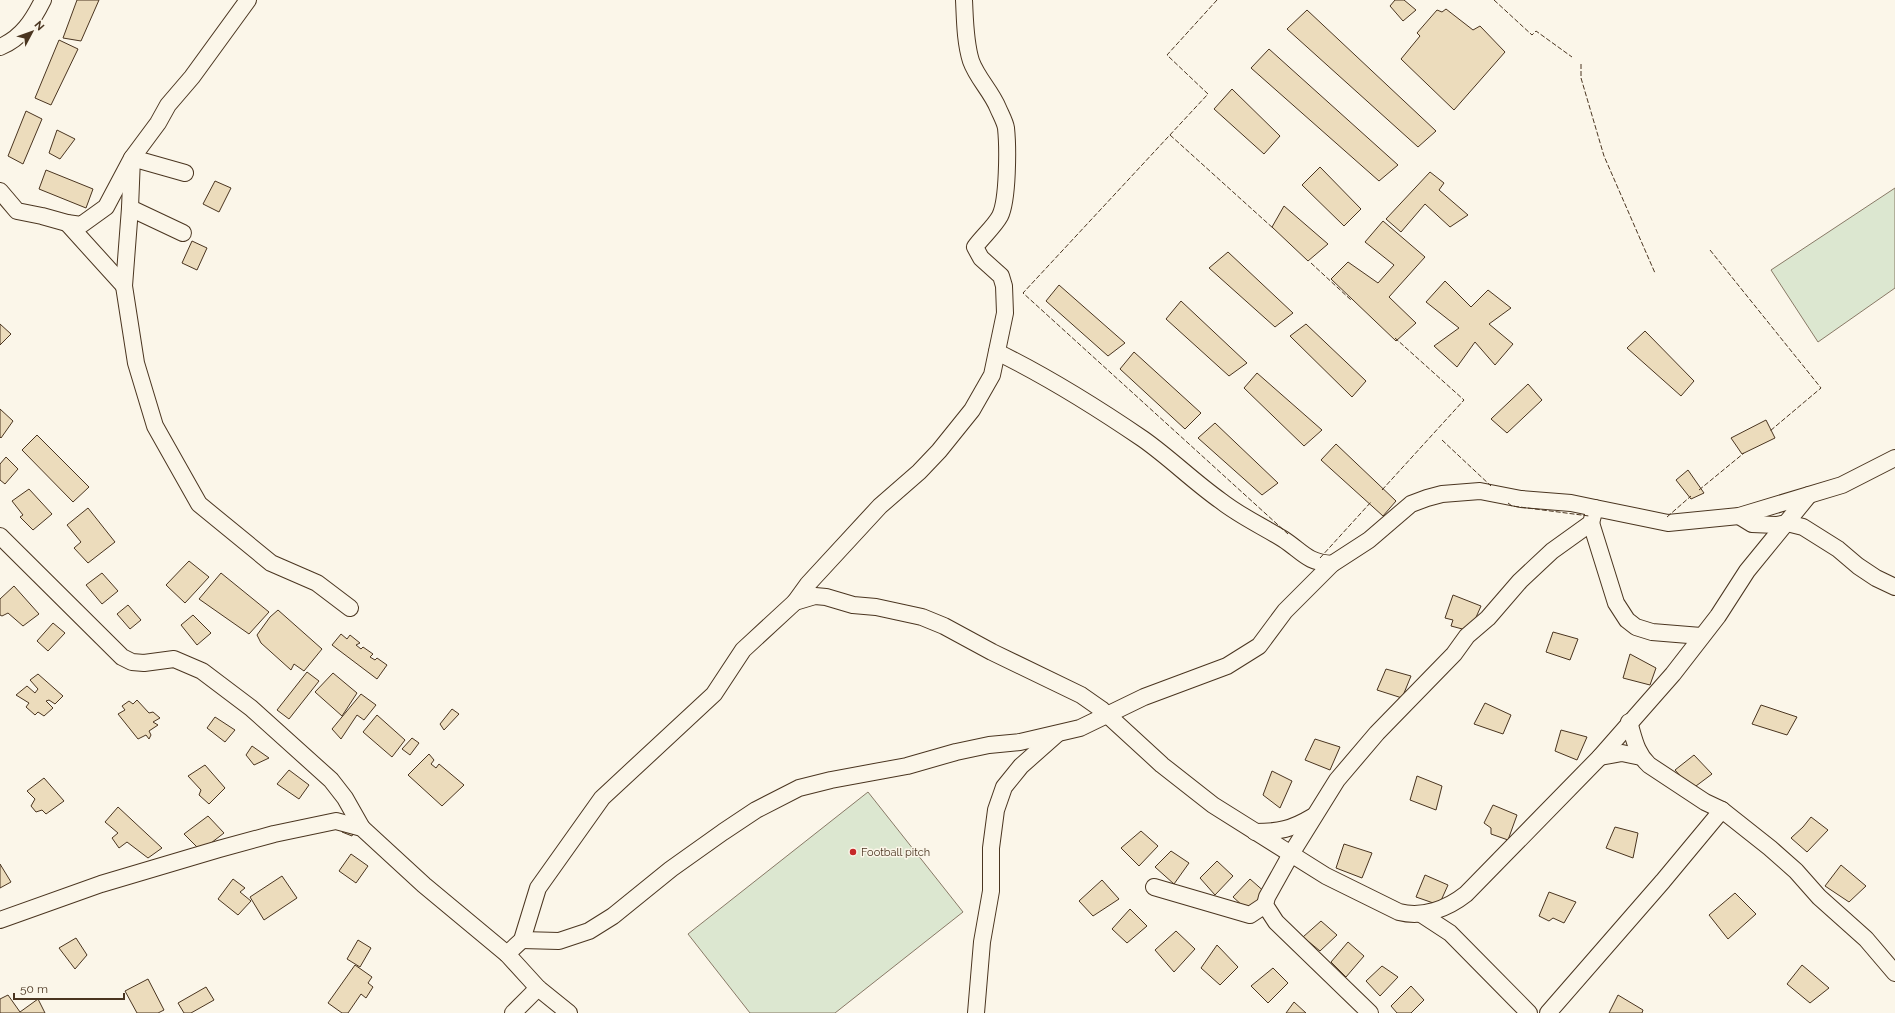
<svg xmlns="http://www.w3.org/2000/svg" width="1895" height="1013" font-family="Raleway,sans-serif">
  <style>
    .green { fill: #dce7d0; stroke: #887966 }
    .building { fill: #ecdcbc; stroke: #4a3520 }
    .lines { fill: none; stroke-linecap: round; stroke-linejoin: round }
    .minor-casing { stroke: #4a3520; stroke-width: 18 }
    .minor { stroke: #fbf6e9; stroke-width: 16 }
    .fence { stroke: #4a3520; stroke-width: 1; stroke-dasharray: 5 2; stroke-linecap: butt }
    .poi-dot { fill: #c62828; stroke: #fbf6e9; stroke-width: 1.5 }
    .labels { text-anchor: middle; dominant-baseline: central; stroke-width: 3; stroke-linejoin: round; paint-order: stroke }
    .poi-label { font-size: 11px; fill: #4a3520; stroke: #fbf6e9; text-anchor: start }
  </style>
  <rect width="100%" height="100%" fill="#fbf6e9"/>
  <!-- green -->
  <g class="green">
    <polygon points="1895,188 1895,288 1818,342 1771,270"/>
    <polygon points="868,792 963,912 835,1013 750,1013 688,934"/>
  </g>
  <!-- building -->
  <g class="building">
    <polygon points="77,0 99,0 81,41 63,38"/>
    <polygon points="1395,0 1404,0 1416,10 1403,21 1390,6"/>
    <polygon points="1446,9 1473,30 1480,26 1505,52 1454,110 1401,59 1420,36 1417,33 1437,10 1442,12"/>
    <polygon points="1307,10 1436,131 1418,147 1287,29"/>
    <polygon points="59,40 78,49 51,105 35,98"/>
    <polygon points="1269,49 1398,165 1379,181 1251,68"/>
    <polygon points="1232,89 1280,136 1264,154 1214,109"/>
    <polygon points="26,111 42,119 23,164 8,156"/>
    <polygon points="57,130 75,139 60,159 49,153"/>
    <polygon points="1320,167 1361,209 1344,226 1302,185"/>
    <polygon points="46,170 93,189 86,208 39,189"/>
    <polygon points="1430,172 1444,183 1439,190 1468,215 1450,227 1425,204 1401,232 1386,219"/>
    <polygon points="215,181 231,188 219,212 203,204"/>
    <polygon points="1284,206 1328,244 1308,261 1272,227"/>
    <polygon points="1383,221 1425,257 1389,297 1416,323 1396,341 1331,279 1348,262 1378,283 1394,265 1365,242"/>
    <polygon points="192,241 207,248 197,270 182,263"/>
    <polygon points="1228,252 1293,313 1275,327 1209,268"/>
    <polygon points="1445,281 1471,307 1488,290 1511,308 1489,324 1513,344 1495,365 1475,342 1457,367 1434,346 1459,328 1426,302"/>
    <polygon points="1059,285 1125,343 1108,356 1046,301"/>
    <polygon points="1181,301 1247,363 1229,376 1166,319"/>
    <polygon points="0,324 11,334 0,345"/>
    <polygon points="1306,324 1366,381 1352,397 1290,336"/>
    <polygon points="1645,331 1694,381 1681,396 1627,348"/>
    <polygon points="1134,352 1201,413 1185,429 1120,369"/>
    <polygon points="1257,373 1322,430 1304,446 1244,388"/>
    <polygon points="1528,384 1542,400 1507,433 1491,419"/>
    <polygon points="0,409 13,421 1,438 0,437"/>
    <polygon points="1766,420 1775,438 1742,454 1731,438"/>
    <polygon points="1215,423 1278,483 1262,495 1198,438"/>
    <polygon points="37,435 89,487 73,502 22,450"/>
    <polygon points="1336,444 1396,501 1383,516 1321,460"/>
    <polygon points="6,457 18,469 5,484 0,480 0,464"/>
    <polygon points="1688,470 1704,493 1691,499 1676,480"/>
    <polygon points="29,489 52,514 33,530 20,517 23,515 12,501"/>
    <polygon points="88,508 115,542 88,563 74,548 81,542 67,525"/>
    <polygon points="189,561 209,577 185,603 166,585"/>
    <polygon points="102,573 118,591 102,604 86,585"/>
    <polygon points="221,573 269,612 249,634 199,599"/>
    <polygon points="14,586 39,614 23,626 8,613 2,616 0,615 0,599"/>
    <polygon points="1453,595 1481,606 1470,631 1451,626 1453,620 1445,618"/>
    <polygon points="128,605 141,620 130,629 117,614"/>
    <polygon points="278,610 322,649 304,671 294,664 291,670 261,643 257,635 270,617"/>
    <polygon points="193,615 211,633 197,645 181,625"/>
    <polygon points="53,623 65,633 48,651 37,641"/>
    <polygon points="1553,632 1578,639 1570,660 1546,652"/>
    <polygon points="341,634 347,639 350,635 360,643 356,645 361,649 363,647 373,654 370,657 375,660 377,658 387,665 377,679 332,645"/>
    <polygon points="1630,654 1656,668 1650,685 1623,678"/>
    <polygon points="1386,669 1411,676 1402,698 1377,690"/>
    <polygon points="307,672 319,681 289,719 277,710"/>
    <polygon points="333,673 357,693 342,716 315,692"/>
    <polygon points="38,674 63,696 55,704 49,700 46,701 53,708 44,716 38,712 35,715 26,707 29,703 16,695 27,686 35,693 38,689 30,680"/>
    <polygon points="361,694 376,705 364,720 357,715 341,739 332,729"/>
    <polygon points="137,700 149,713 153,712 160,718 153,722 158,725 149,731 151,735 149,739 146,735 138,739 118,714 125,710 122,706 129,701 133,704"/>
    <polygon points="1485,703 1511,715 1503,734 1474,724"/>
    <polygon points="1761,705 1797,717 1787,735 1752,724"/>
    <polygon points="452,709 459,714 444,730 440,724"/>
    <polygon points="377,715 405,740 392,757 363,732"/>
    <polygon points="215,717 235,730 225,742 207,728"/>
    <polygon points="1561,730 1587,737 1577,760 1555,751"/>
    <polygon points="412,738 419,743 410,755 402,749"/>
    <polygon points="1315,739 1340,747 1330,770 1305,760"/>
    <polygon points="252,746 269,758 254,765 246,755"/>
    <polygon points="429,754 434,760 431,764 436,768 439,764 464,785 442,806 408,775"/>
    <polygon points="1694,755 1712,774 1692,789 1675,770"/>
    <polygon points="205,765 225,788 209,804 199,795 201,790 188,776"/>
    <polygon points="289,770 309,785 299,799 277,784"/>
    <polygon points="1272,771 1292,781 1280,808 1263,795"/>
    <polygon points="1417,776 1442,786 1436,810 1410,800"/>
    <polygon points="44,778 64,801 46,814 42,810 36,812 31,806 35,799 27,791"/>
    <polygon points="1493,805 1517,815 1508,840 1491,834 1491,828 1484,823"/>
    <polygon points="118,807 162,848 148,858 127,842 119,848 112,838 118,833 105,822"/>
    <polygon points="208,816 224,833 207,846 205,845 198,848 184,834"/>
    <polygon points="1811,817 1828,830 1807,852 1791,838 1803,827"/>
    <polygon points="344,827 354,831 352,836 342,832"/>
    <polygon points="1615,827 1638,833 1633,858 1606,848"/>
    <polygon points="1141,831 1158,846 1139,866 1121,848"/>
    <polygon points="1344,844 1372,853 1362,878 1336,868"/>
    <polygon points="1171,851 1189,863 1174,884 1155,867"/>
    <polygon points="351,854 368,866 356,883 339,871"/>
    <polygon points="1217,861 1233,876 1215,895 1200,878"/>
    <polygon points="0,864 11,882 0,888"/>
    <polygon points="1841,865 1866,886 1849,902 1825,886"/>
    <polygon points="1425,875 1448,885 1439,905 1416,897"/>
    <polygon points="282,876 297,898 264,920 250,897"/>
    <polygon points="233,879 245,888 240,892 251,901 238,915 218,899"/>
    <polygon points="1250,879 1267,894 1252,914 1233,897"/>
    <polygon points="1102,880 1119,899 1093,916 1079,901"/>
    <polygon points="1549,892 1576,902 1564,923 1553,918 1549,921 1539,916"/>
    <polygon points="1735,893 1756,914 1728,939 1709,915"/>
    <polygon points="1130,909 1147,926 1127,943 1112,929"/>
    <polygon points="1321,921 1337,935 1320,951 1303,937"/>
    <polygon points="1176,931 1195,949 1174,972 1155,950"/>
    <polygon points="76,938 87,955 75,969 59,948"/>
    <polygon points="358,940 371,948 360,967 347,959"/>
    <polygon points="1348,942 1364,956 1346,977 1331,962"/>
    <polygon points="1217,945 1238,967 1220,985 1201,968"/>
    <polygon points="355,965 372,977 368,983 373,987 366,998 361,994 348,1013 342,1013 328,1003"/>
    <polygon points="1802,965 1829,988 1810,1003 1787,984"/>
    <polygon points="1382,966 1398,977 1380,996 1366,981"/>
    <polygon points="1273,968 1288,983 1268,1003 1251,986"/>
    <polygon points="148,979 164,1010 158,1013 137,1013 125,991"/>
    <polygon points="1411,986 1424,1000 1411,1013 1397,1013 1391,1006"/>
    <polygon points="206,987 214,1000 191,1013 184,1013 178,1003"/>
    <polygon points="8,995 20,1012 38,999 45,1013 0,1013 0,999"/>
    <polygon points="1618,995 1643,1010 1642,1013 1609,1013"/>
    <polygon points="1294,1002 1306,1013 1286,1013"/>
  </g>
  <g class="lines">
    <!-- minor casing -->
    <g class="minor-casing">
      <g id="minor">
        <polyline points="248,0 192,77 168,105 158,123 132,158 130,208 124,286 136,363 155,426 199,504 271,563 317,583 350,608"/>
        <path d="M0,47C22,38 33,20 43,0"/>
        <polyline points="0,191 17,211 42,216 67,223 81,225 106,207 132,158 185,173"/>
        <polyline points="130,208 183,233"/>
        <polyline points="67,223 124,286"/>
        <path d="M997,352C1048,377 1096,407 1143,439C1170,458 1194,482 1221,501C1240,516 1262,526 1283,539C1303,552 1306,562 1332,564"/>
        <polyline points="1739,516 1752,524 1776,525 1787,523 1803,527 1838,549 1858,566 1876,578 1895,587"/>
        <polyline points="1591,523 1616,603 1627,620 1636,627 1652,632 1701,636"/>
        <polyline points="0,536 122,657 132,662 144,663 174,659 202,671 251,708 331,780 345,798 362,828"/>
        <path d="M795,602L808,584L880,506L919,472L939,451L972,410L992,375L1005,313L1004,286L1001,276L981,258L975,247C982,237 994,227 1000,216C1008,200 1008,147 1006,128C1005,122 1001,115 998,108C991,91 977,78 971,61C965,42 965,20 964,0"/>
        <path d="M1629,722C1634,738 1636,753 1649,765L1705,802L1722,810L1770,848L1796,871L1819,897L1866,939L1895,973"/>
        <polyline points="1600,757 1622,753 1641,757"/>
        <path d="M1255,832C1279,832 1292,829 1312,817"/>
        <polyline points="1154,887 1250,915 1265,905"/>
        <polyline points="1421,914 1450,933 1529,1013"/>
        <polyline points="0,920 101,884 219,849 274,834 336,821 362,828 424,885 507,954 538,988 569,1013"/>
        <polyline points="522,940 559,941 589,931 613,916 671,869 723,832 756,810 799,788 831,780 907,766 956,752 989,745 1020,742 1080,728 1144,697 1227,666 1259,646 1285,611 1332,564 1369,540 1411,504 1427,498 1442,494 1480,491 1521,499 1571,503 1595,508"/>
        <path d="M507,954L522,940L538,888L602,798L714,694L743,650L795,602L815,596L826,597L853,605L876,607L922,617L944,626L992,652L1081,695L1101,709L1162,765L1213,805L1326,876L1399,912C1423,918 1447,909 1466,894L1600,757L1673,674L1718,616L1747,571L1809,495"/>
        <polyline points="513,1013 538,988"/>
        <polyline points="976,1013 982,942 991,891 991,848 996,810 1004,787 1021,766 1056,735"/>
        <polyline points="1370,1013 1276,922 1265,905 1267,897 1291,854 1337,780 1377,733 1454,654 1467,636 1488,618 1520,581 1552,551 1591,523 1595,508 1668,523 1739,516 1842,485 1895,458"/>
        <polyline points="1548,1013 1663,881 1722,810"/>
      </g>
    </g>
    <!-- minor -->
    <use href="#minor" class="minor"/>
    <!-- fence -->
    <g class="fence">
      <polyline points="1217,0 1167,55 1208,94 1023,293 1288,534"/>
      <polyline points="1494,0 1532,35 1536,31 1572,57"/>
      <polyline points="1581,64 1581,78 1604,156 1655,273"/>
      <polyline points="1170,135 1274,229"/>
      <polyline points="1710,250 1821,388 1770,431"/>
      <polyline points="1311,263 1351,300"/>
      <polyline points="1442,440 1491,486"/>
      <polyline points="1382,490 1464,400 1395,338"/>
      <polyline points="1699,490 1744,453"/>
      <polyline points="1508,503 1512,506 1589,516"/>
      <polyline points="1667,517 1691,496"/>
      <polyline points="1320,558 1371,502"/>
    </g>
  </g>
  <!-- markers -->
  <circle class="poi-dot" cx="853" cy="852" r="4"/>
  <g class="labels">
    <!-- poi labels -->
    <g class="poi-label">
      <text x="861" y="852">Football pitch</text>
    </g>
  </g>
  <!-- north arrow -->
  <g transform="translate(32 32) rotate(49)" stroke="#fbf6e9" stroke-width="3" paint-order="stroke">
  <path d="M0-3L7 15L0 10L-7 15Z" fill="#4a3520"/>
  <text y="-6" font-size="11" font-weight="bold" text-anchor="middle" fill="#4a3520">N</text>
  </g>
  <!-- scale -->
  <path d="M14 993v6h110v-6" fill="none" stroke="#4a3520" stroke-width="2"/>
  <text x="20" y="993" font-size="12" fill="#4a3520" stroke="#fbf6e9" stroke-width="3" paint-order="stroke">50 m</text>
</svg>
